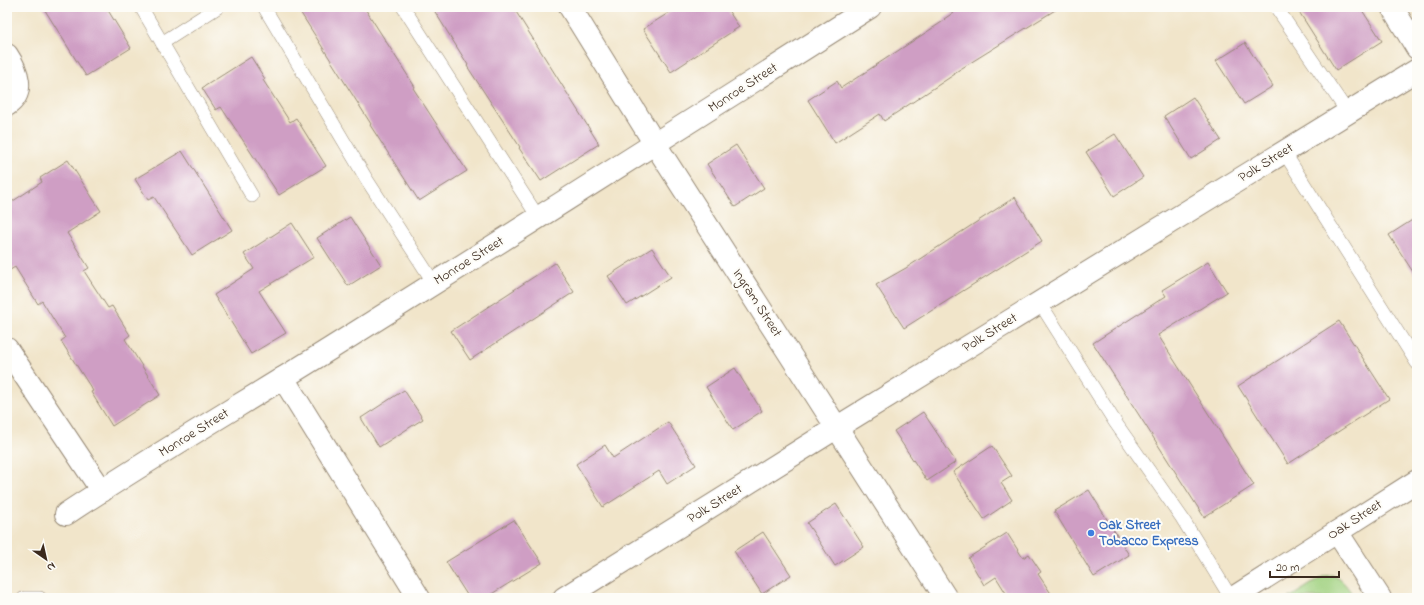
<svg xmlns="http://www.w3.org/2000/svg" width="1424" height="605" font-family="'Indie Flower',sans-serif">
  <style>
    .green { fill: #a0d180; stroke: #6e7e4f }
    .building { fill: #cf9ec4 }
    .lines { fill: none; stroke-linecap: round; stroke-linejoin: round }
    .lane-casing { stroke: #968874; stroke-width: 14 }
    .street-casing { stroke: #968874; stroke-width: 24 }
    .highway-casing { stroke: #968874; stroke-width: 24 }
    .lane { stroke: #fff; stroke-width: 13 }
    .street { stroke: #fff; stroke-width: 22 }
    .highway { stroke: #fff; stroke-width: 22 }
    .shop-dot { fill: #3f7fe0; stroke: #fdfcf7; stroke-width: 1.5 }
    .labels { text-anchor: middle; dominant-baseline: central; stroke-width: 4; stroke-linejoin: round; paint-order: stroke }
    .street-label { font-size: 14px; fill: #3b2a1e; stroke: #fdfcf7 }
    .shop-label { font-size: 14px; font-weight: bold; fill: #366cbe; stroke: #fdfcf7; text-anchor: start }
  </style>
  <rect width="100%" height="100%" fill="#fdfcf7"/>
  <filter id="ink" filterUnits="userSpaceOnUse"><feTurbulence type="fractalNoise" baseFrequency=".025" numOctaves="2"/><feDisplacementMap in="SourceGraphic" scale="8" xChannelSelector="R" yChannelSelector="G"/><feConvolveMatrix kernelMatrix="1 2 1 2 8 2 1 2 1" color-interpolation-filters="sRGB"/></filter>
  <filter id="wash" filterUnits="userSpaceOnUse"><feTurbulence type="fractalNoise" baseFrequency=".012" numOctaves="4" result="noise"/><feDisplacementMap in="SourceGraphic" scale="16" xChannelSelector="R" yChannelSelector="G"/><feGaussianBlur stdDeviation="0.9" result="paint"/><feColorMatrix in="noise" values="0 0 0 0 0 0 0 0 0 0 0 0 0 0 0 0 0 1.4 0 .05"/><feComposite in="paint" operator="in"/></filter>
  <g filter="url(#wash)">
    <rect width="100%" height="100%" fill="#f1e5ca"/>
    <!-- green -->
    <path class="green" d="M1332,575C1343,579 1348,588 1355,598H1289L1324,576Z"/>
    <g id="blocks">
      <!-- building -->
      <g class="building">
        <polygon points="43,7 106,7 131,48 86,76"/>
        <polygon points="297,7 364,7 415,87 413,88 467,171 419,201 370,125 371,124"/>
        <polygon points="432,7 513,7 599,144 541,181 519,148 520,147 467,66 468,65"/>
        <polygon points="678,7 726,7 739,27 671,72 643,29"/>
        <polygon points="962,7 1060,7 954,73 955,74 884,121 880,114 835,143 808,100 837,81 841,88 945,20 944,19"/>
        <polygon points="1296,7 1360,7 1382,41 1336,70"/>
        <polygon points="1245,43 1273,86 1244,104 1216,61"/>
        <polygon points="251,57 265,79 263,80 290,122 296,118 326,166 279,195 221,107 216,110 202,88"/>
        <polygon points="1193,97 1221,140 1191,159 1164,116"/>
        <polygon points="1115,134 1143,177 1114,196 1086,152"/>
        <polygon points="736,145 764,188 735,207 707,164"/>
        <polygon points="182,151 232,230 192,255 154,197 148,200 135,179"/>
        <polygon points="68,160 101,211 67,233 89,268 84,271 108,308 112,306 130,335 125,339 160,395 112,426 91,392 93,391 61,341 65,338 42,301 38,304 15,267 7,272 7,205 42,182 40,178"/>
        <polygon points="1015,197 1042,241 904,328 876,285 906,268"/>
        <polygon points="350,217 381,265 348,286 317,238"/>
        <polygon points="1417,217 1417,278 1389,235"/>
        <polygon points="292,223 314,257 259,291 286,333 251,354 214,295 254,269 244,254"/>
        <polygon points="652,248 671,277 627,305 608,276"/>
        <polygon points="1208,262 1227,292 1158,335 1254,485 1204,517 1093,343 1166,296 1162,290"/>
        <polygon points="555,263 574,292 470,360 451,331"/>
        <polygon points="1339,321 1389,399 1288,464 1238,386"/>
        <polygon points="735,368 762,411 733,430 706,387"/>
        <polygon points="404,390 423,419 379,447 361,418"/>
        <polygon points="923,412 956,462 927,481 894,431"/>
        <polygon points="668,422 696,465 667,484 659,471 603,507 576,464 605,445 613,458"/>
        <polygon points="992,446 1012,476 1001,483 1012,500 984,519 953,472"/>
        <polygon points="1089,490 1129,555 1094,577 1054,511"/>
        <polygon points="836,504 864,547 835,566 807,523"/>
        <polygon points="514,520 542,563 485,598 469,598 446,562"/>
        <polygon points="763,532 791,575 762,594 734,551"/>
        <polygon points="1007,533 1023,558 1029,554 1041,572 1038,574 1054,598 1009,598 996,577 984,585 968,558"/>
      </g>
    </g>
  </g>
  <g filter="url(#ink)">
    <use href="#blocks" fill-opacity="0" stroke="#968874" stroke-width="1"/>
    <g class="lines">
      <!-- lane casing -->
      <g class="lane-casing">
        <g id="lane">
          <polyline points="141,7 252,196"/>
          <polyline points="264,7 367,180 434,283"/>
          <polyline points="403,7 538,217"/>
          <polyline points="1276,7 1348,113"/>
          <polyline points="162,43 218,7"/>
          <polyline points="1284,152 1417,363"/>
          <polyline points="1040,303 1115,422 1182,518 1231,598"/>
          <polyline points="24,598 40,598"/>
        </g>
      </g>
      <!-- street casing -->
      <g class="street-casing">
        <g id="street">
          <polyline points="570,7 655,144 946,598"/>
          <polyline points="1392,7 1417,48"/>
          <path d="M7,55C17,70 26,92 7,105"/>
          <polyline points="7,349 102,491"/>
          <polyline points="283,378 419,598"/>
          <path d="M66,514C153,456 244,403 333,347C512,234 692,121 870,7"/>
          <polyline points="1337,532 1380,598"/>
          <polyline points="564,598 836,428 1417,70"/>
        </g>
      </g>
      <!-- highway casing -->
      <g class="highway-casing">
        <polyline id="highway" points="1233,598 1417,481"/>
      </g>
      <!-- lane -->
      <use href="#lane" class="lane"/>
      <!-- street -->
      <use href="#street" class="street"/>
      <!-- highway -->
      <use href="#highway" class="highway"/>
    </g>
  </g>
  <!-- markers -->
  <circle class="shop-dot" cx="1091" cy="533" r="4"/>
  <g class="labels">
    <!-- street labels -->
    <g class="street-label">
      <text transform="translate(743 88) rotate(-33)">Monroe Street</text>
      <text transform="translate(1266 163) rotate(-32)">Polk Street</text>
      <text transform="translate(469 261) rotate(-32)">Monroe Street</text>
      <text transform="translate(757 303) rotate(57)">Ingram Street</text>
      <text transform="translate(990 333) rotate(-32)">Polk Street</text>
      <text transform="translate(194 433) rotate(-32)">Monroe Street</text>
      <text transform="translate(715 504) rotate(-32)">Polk Street</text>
      <text transform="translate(1355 520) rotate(-33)">Oak Street</text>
    </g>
    <!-- shop labels -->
    <g class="shop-label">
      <text x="1099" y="525">Oak Street<tspan x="1099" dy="16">Tobacco Express</tspan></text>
    </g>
  </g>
  <!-- margin -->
  <rect width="1424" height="605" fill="none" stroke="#fdfcf7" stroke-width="24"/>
  <!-- north arrow -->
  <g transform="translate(46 559) rotate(146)" stroke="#fdfcf7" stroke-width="3" paint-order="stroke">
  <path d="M0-3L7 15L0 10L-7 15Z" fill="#3b2a1e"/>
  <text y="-6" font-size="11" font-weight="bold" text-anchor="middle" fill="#3b2a1e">N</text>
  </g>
  <!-- scale -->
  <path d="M1270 571v6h69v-6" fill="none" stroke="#3b2a1e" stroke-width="2"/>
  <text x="1276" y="571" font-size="12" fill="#3b2a1e" stroke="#fdfcf7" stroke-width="3" paint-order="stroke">20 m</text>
</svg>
